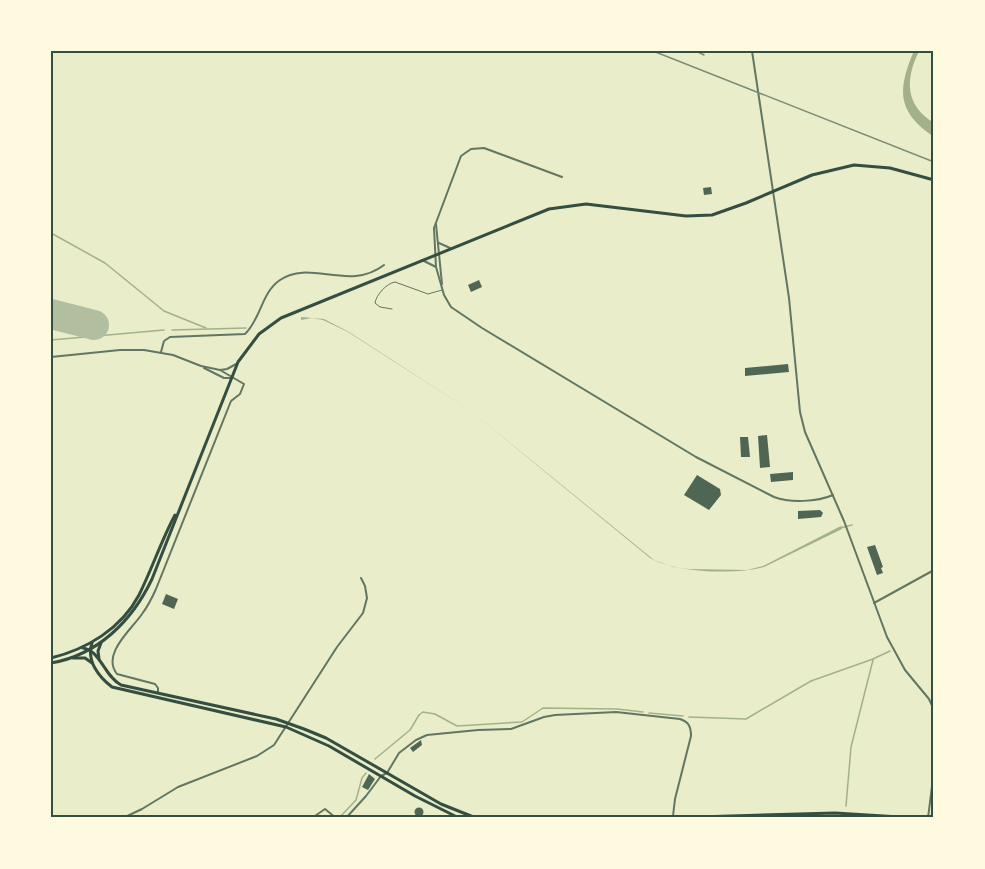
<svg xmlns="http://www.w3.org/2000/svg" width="985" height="869" font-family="'Open Sans',sans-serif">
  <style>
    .water { fill: #a3b18a }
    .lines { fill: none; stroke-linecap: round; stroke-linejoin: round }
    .stream { stroke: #a3b18a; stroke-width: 1.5 }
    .runway { stroke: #b2bea0; stroke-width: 30 }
    .building { fill: #4f6655 }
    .service { stroke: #617663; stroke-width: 1 }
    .minor { stroke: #617663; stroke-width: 2 }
    .primary { stroke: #344e41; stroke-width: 3 }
    .rail { stroke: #7c8e77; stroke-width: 1.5 }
    .neatline { fill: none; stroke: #344e41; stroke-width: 2 }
  </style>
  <rect width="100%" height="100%" fill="#e9edc9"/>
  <!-- water -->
  <g class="water">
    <path d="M914,51H919C905,80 905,105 934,123V137C897,112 897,90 914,51Z"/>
    <path d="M301,317L324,319L349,332L471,411L654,560L673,567L689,569L747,570L763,566L841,526L842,529L764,567C735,575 676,573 650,558L471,411L348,332L323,320L312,318L301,320Z"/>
  </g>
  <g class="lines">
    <!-- stream -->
    <g class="stream">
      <polyline points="51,233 105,263 164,311 206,328"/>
      <polyline points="172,330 246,328"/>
      <polyline points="51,340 164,330"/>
      <polyline points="840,528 852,525"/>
      <polyline points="649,713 683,716"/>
      <polyline points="689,717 746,719 811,681 873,659 890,651"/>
      <polyline points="375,759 410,730 419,715 423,712 435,714 457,726 522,722 543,708 617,709 643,712"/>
      <polyline points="846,806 851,747 873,660"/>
      <polyline points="339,818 356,800 362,778 366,773"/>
    </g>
    <!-- runway -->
    <polyline class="runway" points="51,314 94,325"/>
  </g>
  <!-- building -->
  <g class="building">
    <polygon points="711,187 712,194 704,195 703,188"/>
    <polygon points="479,280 482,287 471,292 468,285"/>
    <polygon points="788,364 789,372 745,376 745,368"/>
    <polygon points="767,435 770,467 760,468 758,436"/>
    <polygon points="740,437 748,437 750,457 741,457"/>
    <polygon points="793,472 793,480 771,482 770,474"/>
    <polygon points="697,475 720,489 721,495 709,510 684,495"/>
    <polygon points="820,510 823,513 821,517 798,519 798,511"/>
    <polygon points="875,545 883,567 881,568 883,573 877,575 867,547"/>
    <polygon points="166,594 178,599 174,609 162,604"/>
    <polygon points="421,740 422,745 413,752 410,748"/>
    <polygon points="369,774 375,779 368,790 362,787"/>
    <circle cx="419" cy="812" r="4.5"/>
  </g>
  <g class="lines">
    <!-- service -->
    <path class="service" d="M392,309L380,307L375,303C376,295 387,283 395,282L428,294L442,290"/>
    <!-- minor -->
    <g class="minor">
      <polyline points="752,51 789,298 800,412 805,432 844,521 887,637 905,670 929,699 934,710"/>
      <path d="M562,177L484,148L471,149L461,156L434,228L436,267L444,295L451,307L482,328L696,457L774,497C790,503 817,502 833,495"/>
      <polyline points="436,224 442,284"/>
      <polyline points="439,243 450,248"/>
      <polyline points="422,260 436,267"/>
      <path d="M161,352L164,341L170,337L245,334C261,319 261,293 280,280C310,259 349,292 384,265"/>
      <polyline points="51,357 120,350 144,350 173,355 201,366 220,370 227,369 238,363"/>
      <polyline points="204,368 224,378 231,378"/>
      <polyline points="874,603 934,570"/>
      <path d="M158,693V688L155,684L117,674C101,654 132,629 142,614C148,606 152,598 156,589L231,401L240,394L244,384L220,370"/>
      <polyline points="123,818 142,809 178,787 257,756 274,745 337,647 363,613 367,598 365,586 361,578"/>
      <polyline points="312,818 325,809 336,818"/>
      <path d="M346,818L366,796L381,776L387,773L399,753L416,740L427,735L478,730L511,729L544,717L555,715L616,712L680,719C689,722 691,727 691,736L675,799L673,816"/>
      <polyline points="928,818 934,770"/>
    </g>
    <!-- primary -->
    <g class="primary">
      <path d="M92,643C86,661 99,677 112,687L286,727L329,746L415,796L459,818"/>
      <path d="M83,648C101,651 104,676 121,685L276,719L304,729L326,738L441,804L476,818"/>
      <path d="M51,658C87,649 121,629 139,595C152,569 161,541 175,515"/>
      <polyline points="73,658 85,658 92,663"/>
      <polyline points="99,659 98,651 101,643"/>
      <path d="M51,663C98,655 132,621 152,579L238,362L259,334L281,318L549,209L586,204L686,216L712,215L746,203L812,175L854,165L890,168L934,180"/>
      <polyline points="663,818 835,813 916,818"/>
      <polyline points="828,818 854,816"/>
    </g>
    <!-- rail -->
    <g class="rail">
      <polyline points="653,51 934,162"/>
      <polyline points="696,51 704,55"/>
    </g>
  </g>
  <!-- border -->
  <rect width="985" height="869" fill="none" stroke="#fefae0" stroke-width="105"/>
  <rect x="52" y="52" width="880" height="764" class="neatline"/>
</svg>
